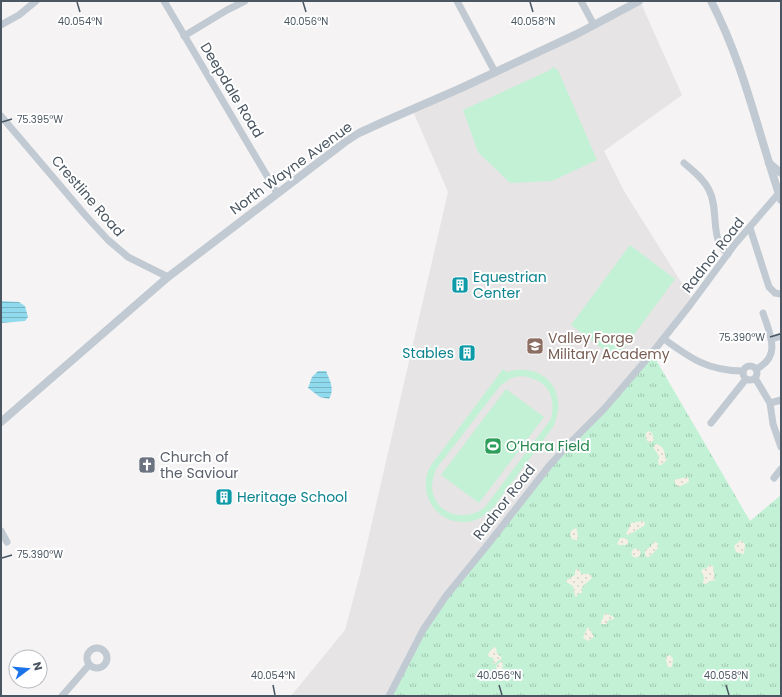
<svg xmlns="http://www.w3.org/2000/svg" width="782" height="697" font-family="Poppins,sans-serif">
  <style>
    .education { fill: #e6e4e5 }
    .grass { fill: url(#grass-tufts) }
    .sand { fill: url(#sand-dots) }
    .pitch { fill: #c3f1d5; fill-rule: evenodd }
    .water { fill: url(#water-rules) }
    .lines { fill: none; stroke-linecap: round; stroke-linejoin: round }
    .minor { stroke: #c1cad2; stroke-width: 7 }
    .tertiary { stroke: #c1cad2; stroke-width: 8 }
    .ticks { fill: none; stroke: #4a5661; stroke-width: 1.5 }
    .labels { text-anchor: middle; dominant-baseline: central; stroke-width: 4; stroke-linejoin: round; paint-order: stroke }
    .street-label { font-size: 14px; fill: #4a5661; stroke: #fff }
    .culture-label { font-size: 14px; fill: #0d838f; stroke: #fff; text-anchor: start }
    .education-label { font-size: 14px; fill: #785e54; stroke: #fff; text-anchor: start }
    .leisure-label { font-size: 14px; fill: #27864d; stroke: #fff; text-anchor: start }
    .worship-label { font-size: 14px; fill: #5b616d; stroke: #fff; text-anchor: start }
    .ticks-label { font-size: 10px; text-anchor: middle; fill: #4a5661; stroke: #fff; stroke-width: 4; stroke-linejoin: round; paint-order: stroke }
  </style>
  <defs>
    <pattern id="grass-tufts" width="24" height="20" patternUnits="userSpaceOnUse"><rect width="24" height="20" fill="#c3f1d5"/><path d="M3 7l-1-3M5 7V3M7 7l1-3M15 17l-1-3M17 17v-4M19 17l1-3" fill="none" stroke="#a0c6b0"/></pattern>
    <pattern id="sand-dots" width="8" height="8" patternUnits="userSpaceOnUse"><rect width="8" height="8" fill="#f5f0e5"/><path d="M2 2h.1M6 6h.1" fill="none" stroke="#d4d0c7" stroke-width="1.8" stroke-linecap="round"/></pattern>
    <pattern id="water-rules" width="6" height="5" patternUnits="userSpaceOnUse"><rect width="6" height="5" fill="#90daee"/><path d="M0 2.5h6" fill="none" stroke="#78b4c4"/></pattern>
  </defs>
  <rect width="100%" height="100%" fill="#f5f3f3"/>
  <!-- education -->
  <polygon class="education" points="640,1 682,95 604,151 624,191 693,301 389,696 291,696 345,630 361,570 448,192 412,109"/>
  <!-- grass -->
  <polygon class="grass" points="652,353 750,521 781,495 781,696 389,696 423,630 549,466"/>
  <!-- sand -->
  <g class="sand">
    <path d="M648,431L652,433L654,440L650,443C645,440 644,434 648,431Z"/>
    <path d="M656,444C666,447 663,452 667,460L661,465H659L658,462L659,456L653,447Z"/>
    <polygon points="688,477 689,481 687,483 678,487 674,481 677,479"/>
    <polygon points="642,521 644,521 645,525 629,535 626,534 631,523"/>
    <polygon points="576,528 577,530 578,539 576,540 572,539 570,534 572,530"/>
    <polygon points="620,538 626,538 628,541 628,544 625,545 619,545 617,544"/>
    <polygon points="741,540 745,544 744,554 736,552 734,546"/>
    <polygon points="655,541 658,544 658,548 649,557 647,557 645,555 645,550 649,548"/>
    <circle cx="636" cy="553" r="4.5"/>
    <polygon points="709,565 713,566 715,580 710,581 706,584 703,583 704,577 701,570 707,568"/>
    <polygon points="576,569 579,569 581,574 590,574 592,578 582,587 582,593 579,593 576,597 575,596 573,586 566,582 567,580 575,575 575,572"/>
    <polygon points="605,613 614,617 614,619 609,620 606,624 601,624 601,622"/>
    <polygon points="587,628 589,628 594,637 588,641 583,638"/>
    <polygon points="495,647 496,648 497,653 502,658 494,664 493,663 494,658 489,657 488,654 491,650"/>
    <polygon points="670,655 673,659 672,667 668,667 666,660 667,656"/>
    <polygon points="503,661 502,672 498,673 496,666 500,662"/>
  </g>
  <!-- pitch -->
  <g class="pitch">
    <polygon points="553,67 558,70 597,160 552,181 510,183 478,152 463,110 548,71"/>
    <polygon points="630,245 675,279 616,359 571,325"/>
    <path d="M503,369L507,372C544,361 570,392 553,427L493,508C485,515 476,522 466,522C438,524 419,497 428,471C430,466 434,461 438,456ZM521,376C546,379 557,394 551,419L485,507C465,523 434,515 432,487C432,481 434,475 436,469L500,386L511,378Z"/>
    <polygon points="506,389 544,417 479,503 441,475"/>
  </g>
  <!-- water -->
  <g class="water">
    <polygon points="1,301 19,302 25,306 28,317 25,321 1,323"/>
    <path d="M318,371H326C330,381 335,389 329,399L320,397L308,388L312,377Z"/>
  </g>
  <g class="lines">
    <!-- minor -->
    <g class="minor">
      <polyline points="164,1 277,193"/>
      <polyline points="457,1 495,72"/>
      <polyline points="581,1 594,25"/>
      <polyline points="1,25 19,15 36,1"/>
      <polyline points="184,36 227,10 245,1"/>
      <polyline points="1,116 86,216 108,240 128,257 168,277"/>
      <path d="M684,163C693,171 704,179 709,190C718,207 712,230 720,245C721,248 725,251 728,254"/>
      <polyline points="750,228 769,287 775,293 781,294"/>
      <path d="M664,339C690,358 708,371 743,371"/>
      <polyline points="772,339 781,336"/>
      <circle cx="750" cy="373" r="7"/>
      <path d="M756,369C782,357 770,334 763,313"/>
      <polyline points="755,378 770,403 773,424 781,447"/>
      <polyline points="770,403 781,400"/>
      <polyline points="711,423 746,379"/>
      <polyline points="774,478 781,469"/>
      <polyline points="1,531 7,542"/>
      <circle cx="97" cy="658" r="10"/>
      <polyline points="62,696 89,665"/>
      <polyline points="389,696 423,630 446,596 489,543 549,466 568,445 604,409 652,353 690,305 735,244 779,193"/>
    </g>
    <!-- tertiary -->
    <g class="tertiary">
      <path d="M711,1C744,64 758,133 781,200"/>
      <polyline points="769,163 781,173"/>
      <polyline points="1,422 168,277 345,142 359,133 383,122 459,89 577,34 639,1"/>
    </g>
  </g>
  <!-- ticks -->
  <path class="ticks" d="M77,2L80,12M303,2L306,12M530,2L533,12M2,122L12,119M770,337L780,334M2,558L12,555M273,685L275,695M499,685L502,695M726,685L729,695"/>
  <!-- icons -->
  <defs>
    <g id="building-square" transform="scale(0.9)"><rect x="-9" y="-9" width="18" height="18" rx="4" fill="#0f9aa8" stroke="#fff"/><path d="M-4-6H4V6H1V3H-1V6H-4ZM-2.5-4.3h1.7v1.8h-1.7ZM.8-4.3h1.7v1.8H.8ZM-2.5-1h1.7V.8h-1.7ZM.8-1h1.7V.8H.8Z" fill="#fff"/></g>
    <g id="university-square" transform="scale(0.9)"><rect x="-9" y="-9" width="18" height="18" rx="4" fill="#8d6e63" stroke="#fff"/><path d="M0-5L7-2L0 1L-7-2ZM-4 1L0 2.5L4 1V4Q0 6-4 4Z" fill="#fff"/></g>
    <g id="stadium-square" transform="scale(0.9)"><rect x="-9" y="-9" width="18" height="18" rx="4" fill="#2e9e5b" stroke="#fff"/><path d="M0-5a6.5 5 0 1 0 0 10a6.5 5 0 1 0 0-10ZM-3.5-1.8h7v3.6h-7Z" fill="#fff"/></g>
    <g id="church-square" transform="scale(0.9)"><rect x="-9" y="-9" width="18" height="18" rx="4" fill="#6b7280" stroke="#fff"/><path d="M-1.2-6h2.4v3.5h3.3v2.4h-3.3V6h-2.4V-.1h-3.3v-2.4h3.3Z" fill="#fff"/></g>
  </defs>
  <g fill-rule="evenodd">
    <use href="#building-square" x="460" y="285"/>
    <use href="#university-square" x="535" y="346"/>
    <use href="#building-square" x="467" y="353"/>
    <use href="#stadium-square" x="493" y="446"/>
    <use href="#church-square" x="147" y="465"/>
    <use href="#building-square" x="224" y="497"/>
  </g>
  <g class="labels">
    <!-- street labels -->
    <g class="street-label">
      <text transform="translate(232 90) rotate(59)">Deepdale Road</text>
      <text transform="translate(291 168) rotate(-36)">North Wayne Avenue</text>
      <text transform="translate(88 196) rotate(49)">Crestline Road</text>
      <text transform="translate(713 255) rotate(-52)">Radnor Road</text>
      <text transform="translate(504 502) rotate(-52)">Radnor Road</text>
    </g>
    <!-- culture labels -->
    <g class="culture-label">
      <text x="473" y="277">Equestrian<tspan x="473" dy="16">Center</tspan></text>
      <text x="454" y="353" text-anchor="end">Stables</text>
      <text x="237" y="497">Heritage School</text>
    </g>
    <!-- education labels -->
    <g class="education-label">
      <text x="548" y="338">Valley Forge<tspan x="548" dy="16">Military Academy</tspan></text>
    </g>
    <!-- leisure labels -->
    <g class="leisure-label">
      <text x="506" y="446">O’Hara Field</text>
    </g>
    <!-- worship labels -->
    <g class="worship-label">
      <text x="160" y="457">Church of<tspan x="160" dy="16">the Saviour</tspan></text>
    </g>
  </g>
  <g class="ticks-label">
    <text x="80" y="25">40.054°N</text>
    <text x="306" y="25">40.056°N</text>
    <text x="533" y="25">40.058°N</text>
    <text x="40" y="123">75.395°W</text>
    <text x="742" y="341">75.390°W</text>
    <text x="40" y="558">75.390°W</text>
    <text x="273" y="679">40.054°N</text>
    <text x="499" y="679">40.056°N</text>
    <text x="726" y="679">40.058°N</text>
  </g>
  <!-- border -->
  <rect width="782" height="697" fill="none" stroke="#4a5661" stroke-width="4"/>
  <!-- north arrow -->
  <g transform="translate(28 669) rotate(74)"><circle r="19" fill="#ffffff" stroke="#b7bbc0"/>
  <path d="M0-3L7 15L0 10L-7 15Z" fill="#1a73e8"/>
  <text y="-6" font-size="11" font-weight="bold" text-anchor="middle" fill="#4a5661">N</text>
  </g>
</svg>
